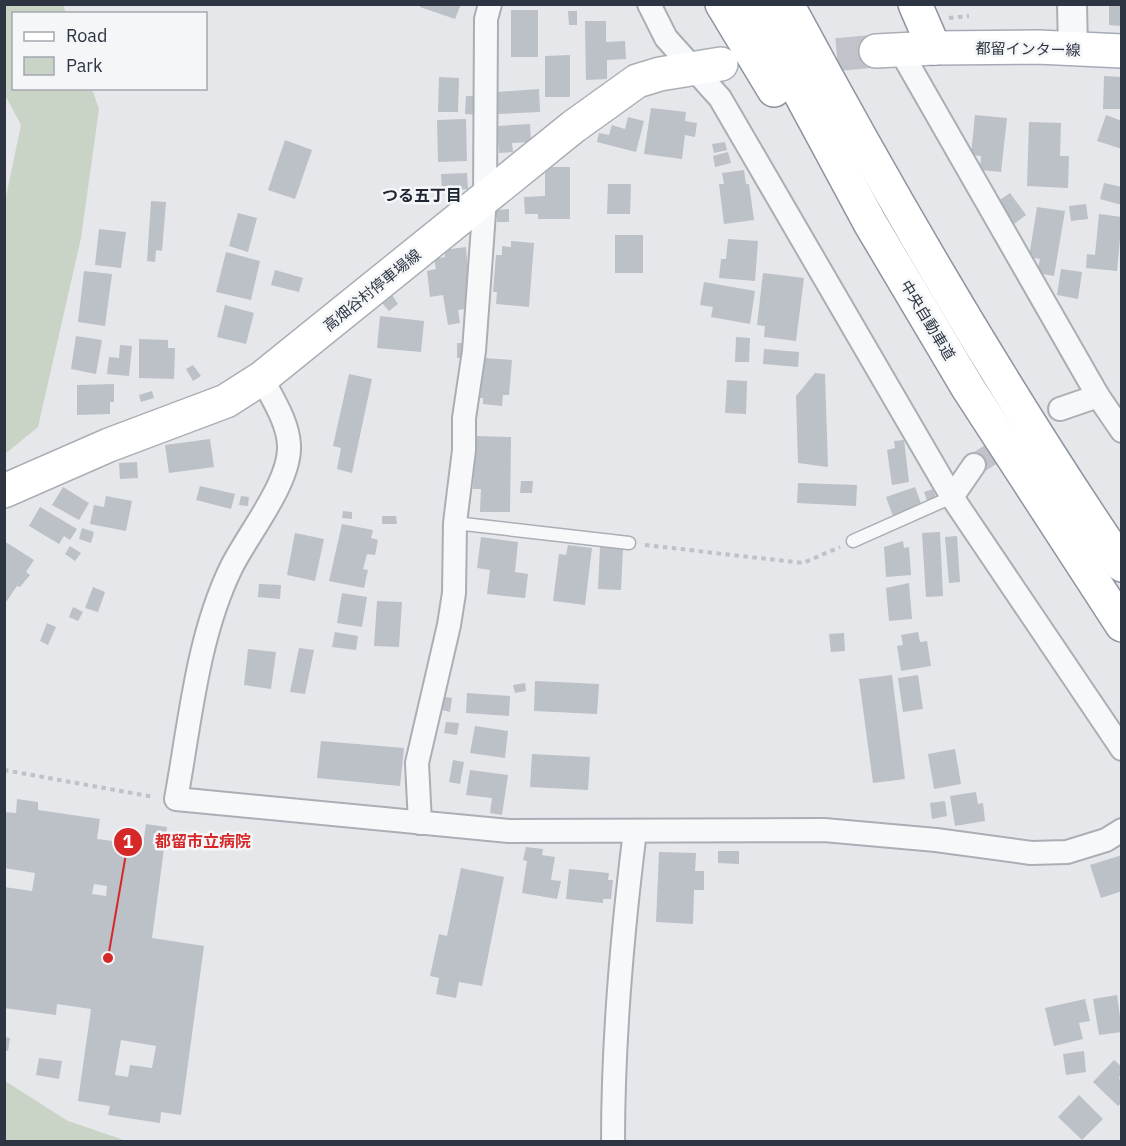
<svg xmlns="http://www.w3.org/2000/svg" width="1126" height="1146" font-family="'IBM Plex Sans','Noto Sans JP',sans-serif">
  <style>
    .green { fill: #c9d4c6 }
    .building { fill: #bcc0c7; fill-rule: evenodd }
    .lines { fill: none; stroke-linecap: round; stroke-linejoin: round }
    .minor-tunnel { stroke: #c0c3c9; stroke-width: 22; stroke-dasharray: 22 11; stroke-linecap: butt }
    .secondary-tunnel { stroke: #c0c3c9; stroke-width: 33; stroke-dasharray: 33 16; stroke-linecap: butt }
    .service-casing { stroke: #aaaeb5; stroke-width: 15 }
    .minor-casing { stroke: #aaaeb5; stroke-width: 26 }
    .tertiary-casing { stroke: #aaaeb5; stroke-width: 32 }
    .secondary-casing { stroke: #aaaeb5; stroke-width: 36 }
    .primary-casing { stroke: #a5abb6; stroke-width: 36 }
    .motorway-casing { stroke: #8d94a0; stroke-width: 36 }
    .path { stroke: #bec1c6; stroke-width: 4; stroke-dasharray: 4.5 4.5; stroke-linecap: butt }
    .service { stroke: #f7f8fa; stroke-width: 12 }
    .minor { stroke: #f7f8fa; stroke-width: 22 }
    .tertiary { stroke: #f7f8fa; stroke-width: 28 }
    .secondary { stroke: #fff; stroke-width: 33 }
    .primary { stroke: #fff; stroke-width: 33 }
    .motorway { stroke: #fff; stroke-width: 33 }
    .labels { text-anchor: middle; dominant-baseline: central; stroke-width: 5; stroke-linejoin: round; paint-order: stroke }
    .street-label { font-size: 15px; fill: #2d3442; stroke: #f4f6f8 }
    .neighbourhood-label { font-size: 16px; font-weight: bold; fill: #1f2533; stroke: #f4f6f8 }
    .leader { fill: none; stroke: #d62828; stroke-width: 2 }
    .callout-dot { fill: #d62828; stroke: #f4f6f8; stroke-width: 2 }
    .mark-label { font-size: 18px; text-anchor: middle; font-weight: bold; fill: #fff }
    .callout-label { font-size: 16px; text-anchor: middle; font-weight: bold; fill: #d62828; stroke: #f4f6f8; stroke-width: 5; stroke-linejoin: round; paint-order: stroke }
  </style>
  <rect width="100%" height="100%" fill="#e5e7eb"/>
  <!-- green -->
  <g class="green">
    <polygon points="5,4 63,5 66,13 14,14 14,88 92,89 99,109 81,238 38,427 5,454 4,206 21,125 5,95"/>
    <polygon points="5,1081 68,1121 127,1141 5,1141"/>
  </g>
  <!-- building -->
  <g class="building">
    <polygon points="421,4 461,4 455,19 420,7"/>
    <polygon points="1109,5 1122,5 1122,26 1109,25"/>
    <rect x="511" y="10" width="27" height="47"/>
    <polygon points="568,11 577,11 577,25 569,25"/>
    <polygon points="585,21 606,21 606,42 625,41 626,59 607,60 607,79 586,80"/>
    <polygon points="570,55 570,97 545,97 545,56"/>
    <polygon points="1104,76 1122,77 1122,109 1103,109"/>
    <polygon points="439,77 459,78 458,112 438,112"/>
    <polygon points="539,89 540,112 498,114 497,92"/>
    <polygon points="466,96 478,96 478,115 465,114"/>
    <polygon points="651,108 686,112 685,121 697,123 695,137 685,135 682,159 644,154"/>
    <polygon points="975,115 1007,118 1001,172 980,170 981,156 971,155"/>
    <polygon points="1106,115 1122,121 1122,149 1097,141"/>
    <polygon points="628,117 644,121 636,152 597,142 599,133 609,135 612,125 625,129"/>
    <polygon points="466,119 467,161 438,162 437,120"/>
    <polygon points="1029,122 1061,123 1060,156 1069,156 1068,188 1027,186"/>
    <polygon points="530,124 531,142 512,143 513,152 499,153 497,126"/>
    <polygon points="285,140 312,150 295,199 268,190"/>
    <polygon points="725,142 727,150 714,153 712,144"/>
    <polygon points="728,152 731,163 715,167 713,156"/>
    <polygon points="545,167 570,167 570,219 538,219 538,214 525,214 524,197 545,196"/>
    <polygon points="744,170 746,184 749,184 754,220 724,224 719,184 724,184 722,173"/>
    <polygon points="467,173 468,189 442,191 441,174"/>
    <polygon points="1104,183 1122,187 1122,205 1100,199"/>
    <polygon points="608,184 631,184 630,214 607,214"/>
    <polygon points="1010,193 1026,215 1014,224 998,201"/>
    <polygon points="151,201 166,202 162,251 156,250 155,262 147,261"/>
    <polygon points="1086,204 1088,219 1071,221 1069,206"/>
    <polygon points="1037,207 1065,211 1054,276 1037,273 1040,259 1029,257"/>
    <polygon points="509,209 509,222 497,222 497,210"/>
    <polygon points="238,213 257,218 248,252 229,246"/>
    <polygon points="1099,214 1122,217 1117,271 1086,268 1087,254 1095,255"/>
    <polygon points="99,229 126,232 121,268 95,265"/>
    <rect x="615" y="235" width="28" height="38"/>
    <polygon points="728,239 758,241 755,281 719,278 721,259 726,259"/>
    <polygon points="511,241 534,243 529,307 496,304 497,292 493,292 496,255 502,255 502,246 511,247"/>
    <polygon points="466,247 471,308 458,310 460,323 448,325 443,295 430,297 427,271 436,269 434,259 445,257 444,250"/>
    <polygon points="226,252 260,261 251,300 216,292"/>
    <polygon points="1061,269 1082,272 1078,299 1057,295"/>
    <polygon points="275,270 303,278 299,292 271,285"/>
    <polygon points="84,271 112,274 105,326 78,322"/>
    <polygon points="763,273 804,278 796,341 764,337 765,326 757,325"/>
    <polygon points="704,282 755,291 750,324 711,317 713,307 700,305"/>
    <polygon points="392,295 398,304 389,311 382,303"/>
    <polygon points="225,305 254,313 246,344 217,337"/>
    <polygon points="380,316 424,321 421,352 377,348"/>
    <polygon points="76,336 102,340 96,374 71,369"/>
    <polygon points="736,337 750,338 749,362 735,362"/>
    <polygon points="139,339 168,340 168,348 175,348 174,379 139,378"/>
    <rect x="457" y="343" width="9" height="15"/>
    <polygon points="120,345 132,346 129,376 107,374 109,357 119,358"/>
    <polygon points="764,349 799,352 798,367 763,364"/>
    <polygon points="484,358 512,360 509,395 503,395 502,406 483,404 483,398 480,398"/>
    <polygon points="193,365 201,376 193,381 186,369"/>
    <polygon points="815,373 825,374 828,467 798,463 796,396"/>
    <polygon points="349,374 372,379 352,473 337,469 341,448 333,446"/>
    <polygon points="727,380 747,381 746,414 725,413"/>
    <polygon points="114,384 114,402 110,402 110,414 77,415 77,385"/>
    <polygon points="152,391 154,398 141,402 139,395"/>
    <polygon points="475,436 511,437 510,512 480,512 481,489 473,489"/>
    <polygon points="210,439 214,467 169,473 165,445"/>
    <polygon points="904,440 909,482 892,485 887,450 895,448 894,441"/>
    <polygon points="137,462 138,478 120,479 119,463"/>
    <polygon points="521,481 533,481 532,493 520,493"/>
    <polygon points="798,483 857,485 856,506 797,503"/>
    <polygon points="200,486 235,494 231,509 196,500"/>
    <polygon points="63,487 89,503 79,520 52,505"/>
    <polygon points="915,487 923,509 894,519 886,497"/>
    <polygon points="933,489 938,503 929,506 924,492"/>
    <polygon points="106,496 132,501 126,531 90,524 94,505 104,507"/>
    <polygon points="241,496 249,497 248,506 239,505"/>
    <polygon points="40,507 77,529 70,540 64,536 59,544 29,526"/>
    <polygon points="343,511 352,512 352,519 342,518"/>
    <polygon points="382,516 396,516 397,524 382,524"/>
    <polygon points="342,524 373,530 371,538 378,540 375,555 367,554 363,569 368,570 364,588 329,581"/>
    <polygon points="82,528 94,532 91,543 79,539"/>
    <polygon points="940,532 943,596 926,597 922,533"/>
    <polygon points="295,533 324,539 315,581 287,575"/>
    <polygon points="957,536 960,582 949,583 945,537"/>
    <polygon points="481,537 518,542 515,572 528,574 525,598 487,594 490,570 477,568"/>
    <polygon points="4,541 34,560 26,572 30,575 20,587 17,586 4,605"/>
    <polygon points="903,541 904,548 909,547 911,575 886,577 884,547"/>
    <polygon points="568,545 592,548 585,605 553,601 559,554 566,555"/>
    <polygon points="70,546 81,553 75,561 65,554"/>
    <polygon points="600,547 623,548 621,590 598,589"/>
    <polygon points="909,583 912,619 889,621 886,588"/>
    <polygon points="259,584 281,585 280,599 258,597"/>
    <polygon points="93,587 105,592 98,612 85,608"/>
    <polygon points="342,593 367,597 362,627 337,623"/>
    <polygon points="377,601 402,602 399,647 374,646"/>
    <polygon points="73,607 83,612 78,621 69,617"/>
    <polygon points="47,623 56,627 48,645 40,641"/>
    <polygon points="335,632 358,636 356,650 332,647"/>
    <polygon points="918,632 920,642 927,641 931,666 901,671 897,646 903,645 901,635"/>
    <polygon points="844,633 845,651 831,652 829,634"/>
    <polygon points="299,648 314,650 305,694 290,692"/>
    <polygon points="248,649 276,652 271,689 244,685"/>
    <polygon points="892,675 905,779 873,783 859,679"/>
    <polygon points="918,675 923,709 903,712 898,678"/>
    <polygon points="535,681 599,684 597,714 534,711"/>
    <polygon points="525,683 526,691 515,693 513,685"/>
    <polygon points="467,693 510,696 509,716 466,713"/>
    <polygon points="445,697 452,698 450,712 442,710"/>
    <polygon points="446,722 459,723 457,735 444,733"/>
    <polygon points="475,726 508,731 505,758 470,753"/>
    <polygon points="321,741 404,748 400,786 317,778"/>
    <polygon points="955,749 961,784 934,789 928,754"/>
    <polygon points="532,754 590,757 588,790 530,787"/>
    <polygon points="453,760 464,762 460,784 449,782"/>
    <polygon points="470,770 508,775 502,815 490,813 492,798 466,795"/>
    <polygon points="976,792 978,804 983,803 985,821 955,826 950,796"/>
    <path d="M17,799L38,802V810L100,819L97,839L143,845L146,824L167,827L152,938L204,946L181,1115L161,1112L160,1123L108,1115L110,1106L78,1101L91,1009L57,1004L56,1015L4,1008V887L32,891L35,873L4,868V812L16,813ZM94,884L107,886L106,896L92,894ZM121,1040L156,1046L152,1068L130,1065L128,1077L115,1075Z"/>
    <polygon points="945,801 947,816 932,819 930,803"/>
    <polygon points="526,847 543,849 542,855 555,857 551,880 561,881 557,899 522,893 527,861 523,860"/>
    <polygon points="718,851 739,851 739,864 718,863"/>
    <polygon points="659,852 696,853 695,871 704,871 704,890 694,890 693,924 656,922"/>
    <polygon points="1122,855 1122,891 1101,898 1090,865"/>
    <polygon points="461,868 504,877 482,986 459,982 456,998 436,994 439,978 430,976 439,934 447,936"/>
    <polygon points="569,869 609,873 608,880 613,880 611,899 603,899 603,903 566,899"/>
    <polygon points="1117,995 1122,1032 1099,1035 1093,999"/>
    <polygon points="1085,999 1090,1021 1079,1023 1083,1039 1054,1046 1045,1008"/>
    <polygon points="4,1037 10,1038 8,1051 4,1050"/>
    <polygon points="1084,1051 1086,1072 1066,1075 1063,1054"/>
    <polygon points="39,1058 62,1061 59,1079 36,1075"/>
    <polygon points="1114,1060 1122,1067 1119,1079 1122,1081 1122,1102 1118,1106 1093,1082"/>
    <polygon points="1079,1095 1103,1119 1082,1140 1058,1117"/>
  </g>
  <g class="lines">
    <!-- minor-tunnel -->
    <polyline class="minor-tunnel" points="974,465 1014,440"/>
    <!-- secondary-tunnel -->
    <polyline class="secondary-tunnel" points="788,59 876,51"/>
    <!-- service casing -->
    <g class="service-casing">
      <g id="service">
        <polyline points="455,523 629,543"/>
        <polyline points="853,541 952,497"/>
      </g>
    </g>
    <!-- minor casing -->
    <g class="minor-casing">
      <g id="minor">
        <polyline points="649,4 666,38 720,98 952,497 1122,749"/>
        <polyline points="900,50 1098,396 1122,431"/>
        <path d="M262,378C272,398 288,422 289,445C291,482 247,535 231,568C197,638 190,723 176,799L509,831L824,830L936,840L1031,853L1067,852L1106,840L1122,830"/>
        <polyline points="1060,409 1098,396"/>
        <polyline points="952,497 974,465"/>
        <polyline points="420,823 417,763 449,625 454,593 455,523 464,450 464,418 474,351 485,199 486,19 490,4"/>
        <path d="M613,1142C613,1037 622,935 635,831"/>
      </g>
    </g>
    <!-- tertiary casing -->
    <g class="tertiary-casing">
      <polyline id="tertiary" points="1072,4 1073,49"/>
    </g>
    <!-- secondary casing -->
    <g class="secondary-casing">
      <g id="secondary">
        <polyline points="876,51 934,48"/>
        <polyline points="4,491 109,445 226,401 262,378 573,127 637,81 660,74 721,64"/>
      </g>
    </g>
    <!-- primary casing -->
    <g class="primary-casing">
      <polyline id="primary" points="934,48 1038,47 1122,51"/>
    </g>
    <!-- motorway casing -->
    <g class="motorway-casing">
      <g id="motorway">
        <polyline points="722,4 774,90"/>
        <polyline points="752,4 870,223 968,388 1122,625"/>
        <path d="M787,4C890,196 1000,385 1122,565"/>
        <polyline points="915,4 934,48"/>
      </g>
    </g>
    <!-- path -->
    <g class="path">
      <polyline points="949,18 969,16"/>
      <polyline points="645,545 803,563 840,547"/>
      <polyline points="4,770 154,797"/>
    </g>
    <!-- service -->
    <use href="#service" class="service"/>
    <!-- minor -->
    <use href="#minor" class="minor"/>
    <!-- tertiary -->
    <use href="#tertiary" class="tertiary"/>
    <!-- secondary -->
    <use href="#secondary" class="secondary"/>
    <!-- primary -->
    <use href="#primary" class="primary"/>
    <!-- motorway -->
    <use href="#motorway" class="motorway"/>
  </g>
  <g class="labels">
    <!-- street labels -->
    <g class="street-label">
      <text transform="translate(1028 49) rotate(1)">都留インター線</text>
      <text transform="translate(372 290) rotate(-39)">高畑谷村停車場線</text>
      <text transform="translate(928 320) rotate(59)">中央自動車道</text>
    </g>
    <!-- neighbourhood labels -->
    <g class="neighbourhood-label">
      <text x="422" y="195">つる五丁目</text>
    </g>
  </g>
  <!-- callouts -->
  <path class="leader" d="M108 958L128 842"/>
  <g class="callout-dot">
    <circle cx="108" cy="958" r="6"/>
    <circle cx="128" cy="842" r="15"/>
  </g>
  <g class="mark-label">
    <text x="128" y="848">1</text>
  </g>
  <g class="callout-label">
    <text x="203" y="847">都留市立病院</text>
  </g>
  <!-- border -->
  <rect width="1126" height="1146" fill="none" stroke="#2d3442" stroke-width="12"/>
  <!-- legend -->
  <rect x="12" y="12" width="195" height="78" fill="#f4f6f8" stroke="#a4a8af" stroke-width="1.5"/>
  <rect x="24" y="32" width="30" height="9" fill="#ffffff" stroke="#a4a8af" stroke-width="1.5"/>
  <text x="66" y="42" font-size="18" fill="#2d3442">Road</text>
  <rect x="24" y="57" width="30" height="18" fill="#c9d4c6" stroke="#a4a8af" stroke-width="1.5"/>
  <text x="66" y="72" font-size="18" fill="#2d3442">Park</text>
</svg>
